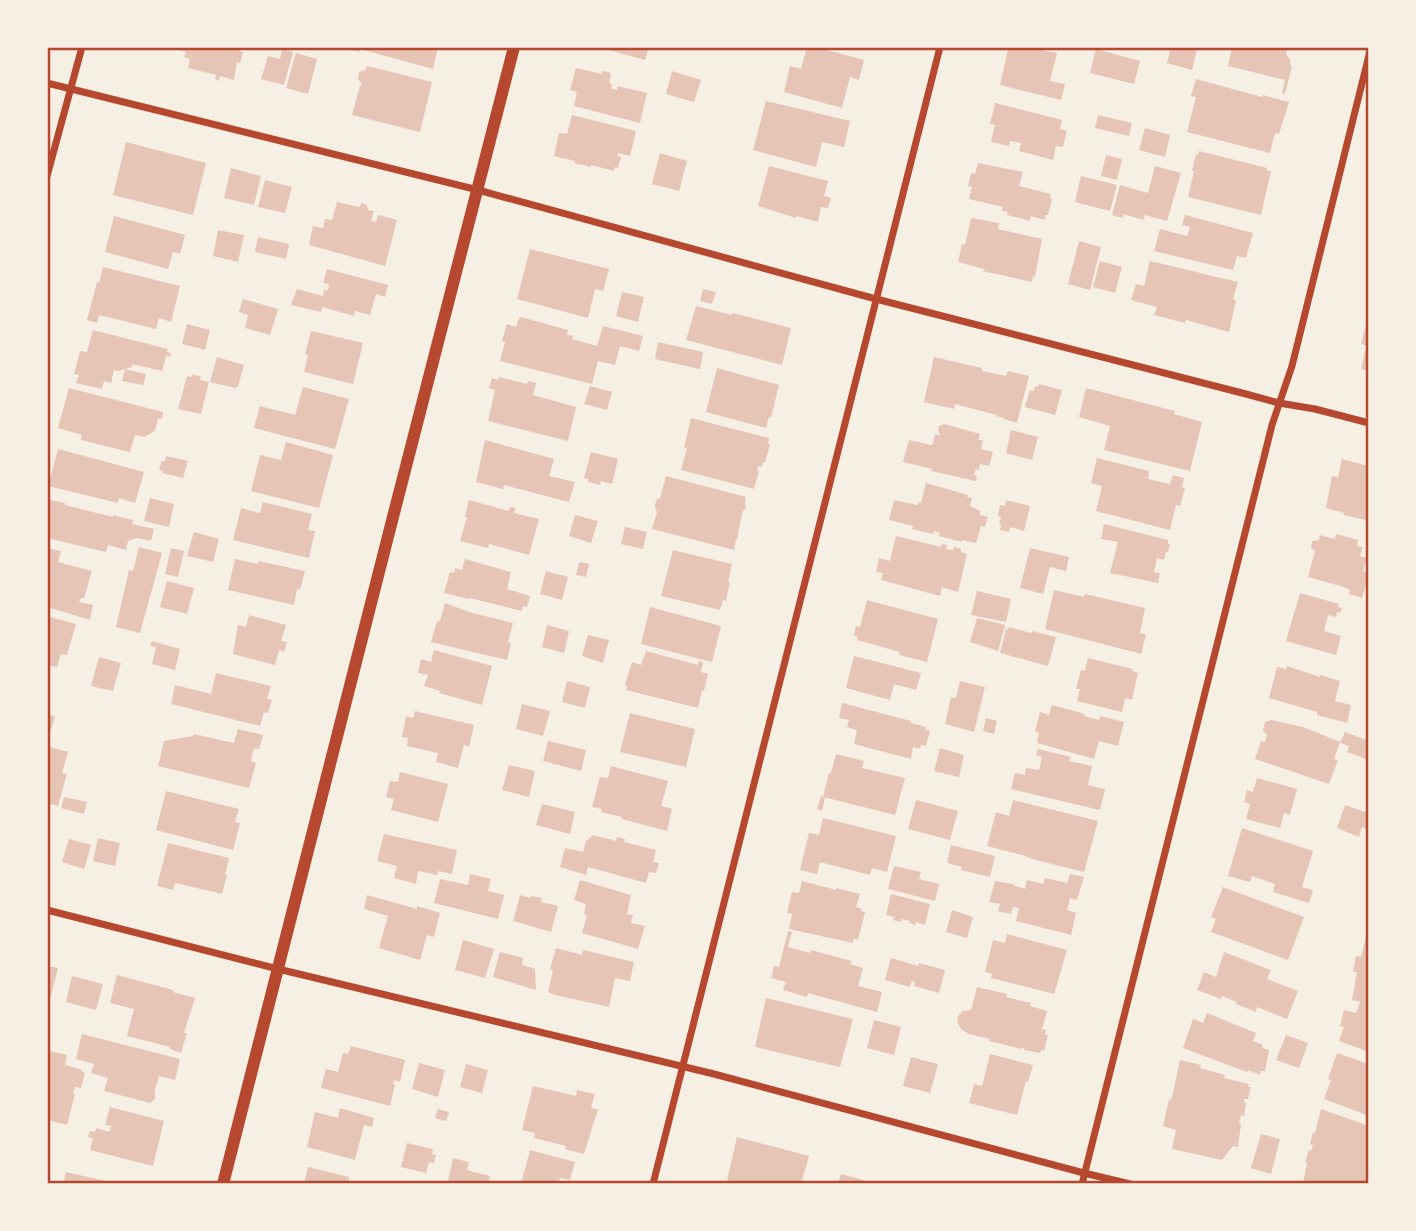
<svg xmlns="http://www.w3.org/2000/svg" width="1416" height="1231" font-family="Arial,sans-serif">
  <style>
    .building { fill: #e6c5b7 }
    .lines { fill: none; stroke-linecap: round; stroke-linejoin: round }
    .minor { stroke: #b5482f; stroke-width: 7 }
    .tertiary { stroke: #b5482f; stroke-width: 12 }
    .neatline { fill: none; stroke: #b5482f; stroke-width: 2.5 }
  </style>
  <rect width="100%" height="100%" fill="#f6efe4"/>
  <!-- building -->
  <g class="building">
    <polygon points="171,47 241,47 240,51 243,52 240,63 237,62 234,80 220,76 219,81 215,79 216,75 188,68 190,59 184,57 186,52"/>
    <polygon points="352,47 438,47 433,69 360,49 359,52 352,50"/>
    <polygon points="598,47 649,47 645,60"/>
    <polygon points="807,47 816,47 864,60 859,80 850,77 842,108 784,92 790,66 801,69"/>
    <polygon points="1013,47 1043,47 1042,50 1057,53 1050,81 1065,84 1061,100 1000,85 1008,49 1013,50"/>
    <polygon points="1171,47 1196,47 1195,49 1197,49 1192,70 1167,63"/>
    <polygon points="1232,47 1288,47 1286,54 1290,59 1291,66 1292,66 1285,94 1282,93 1285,80 1228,66"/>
    <polygon points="282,49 293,52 284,85 261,79 268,56 280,59"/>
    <polygon points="1096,49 1140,61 1134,84 1090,73"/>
    <polygon points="296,53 317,59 308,94 286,88"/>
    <polygon points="367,66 432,82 420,132 352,115 360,86 362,84 358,79 359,72 365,70"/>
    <polygon points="576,68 602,74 602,71 611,73 609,83 612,84 611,88 617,90 618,86 647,93 640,123 574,106 577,92 570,90"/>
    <polygon points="672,71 701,80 694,102 666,94"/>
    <polygon points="1196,79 1262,97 1263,95 1289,102 1279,134 1275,133 1270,153 1187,132 1196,97 1191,96"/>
    <polygon points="766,101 850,121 844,147 822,142 816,167 753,150"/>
    <polygon points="995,103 1062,120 1060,129 1067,131 1063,147 1056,146 1053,160 1019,151 1021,143 1010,141 1009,146 991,142 995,125 990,124"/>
    <polygon points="572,115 636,131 630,156 618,153 617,156 621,157 618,168 615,167 614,171 591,165 591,167 574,163 575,161 554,156 559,133 567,134"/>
    <polygon points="1098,115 1132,123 1129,136 1095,128"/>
    <polygon points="1145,128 1170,135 1165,157 1139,150"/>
    <polygon points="126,142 206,163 193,215 113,195"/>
    <polygon points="1199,151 1267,168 1267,171 1271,171 1261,215 1188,197 1194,171 1192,171 1196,154 1198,155"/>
    <polygon points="660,153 687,161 679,191 652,184"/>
    <polygon points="1106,155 1122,159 1117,180 1101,176"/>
    <polygon points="978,163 1023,172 1019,186 1051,194 1050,198 1052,199 1048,215 1046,215 1044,220 1031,216 1030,221 1007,215 1008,212 1002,211 1003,207 969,199 972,187 968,186 971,173 975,174"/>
    <polygon points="769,166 828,181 824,196 831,198 828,208 821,207 818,222 797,216 796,218 758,206"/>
    <polygon points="1155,166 1181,173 1167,221 1145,215 1143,220 1123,214 1123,218 1112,215 1120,185 1148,193"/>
    <polygon points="231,168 261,176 254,205 224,198"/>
    <polygon points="1081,176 1117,185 1110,211 1075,202"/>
    <polygon points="265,180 292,187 285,213 258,207"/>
    <polygon points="337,202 359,207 362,203 367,205 368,210 374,211 371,221 376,222 378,215 397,220 385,266 309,245 313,226 323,228 325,219 332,220"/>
    <polygon points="1185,215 1253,233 1246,258 1237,256 1233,270 1154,251 1160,229 1187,236 1190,227 1182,225"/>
    <polygon points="114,216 185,235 180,254 173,252 168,269 105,252"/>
    <polygon points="971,218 999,223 998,229 1042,239 1035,277 1033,276 1032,282 983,271 984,269 958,262 962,244 965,245"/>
    <polygon points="218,230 244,235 238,262 213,256"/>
    <polygon points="258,237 289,244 286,259 255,252"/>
    <polygon points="1079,241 1101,247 1090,290 1068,284"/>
    <polygon points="530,249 609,269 603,291 595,289 588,318 517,299"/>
    <polygon points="1100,261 1122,267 1115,293 1093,287"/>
    <polygon points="1150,261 1238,282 1233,299 1236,300 1229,332 1186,320 1185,323 1154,315 1157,307 1131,300 1136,284 1144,286"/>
    <polygon points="103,267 180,286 171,322 159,318 156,329 99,315 97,323 87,320 97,282 99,283"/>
    <polygon points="327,269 388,285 385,297 376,294 370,315 355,311 354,316 322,307 321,312 291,305 297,289 323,296 324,290 328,290 329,284 323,283"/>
    <polygon points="703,289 716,292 712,304 700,301"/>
    <polygon points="622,292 644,297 638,322 616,316"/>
    <polygon points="243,299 278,309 270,335 245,328 248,315 239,312"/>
    <polygon points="696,306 732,315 733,313 791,328 782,365 686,340"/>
    <polygon points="521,317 568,330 567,335 573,336 572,339 597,346 603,326 643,336 639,351 620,346 615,365 598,361 592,384 500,361 505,342 502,341 507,324 516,327 518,320"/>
    <polygon points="1368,318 1369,318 1369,346 1361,344"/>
    <polygon points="187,324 210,330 205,350 182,344"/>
    <polygon points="93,330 168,349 167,352 171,353 170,357 166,356 162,371 132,364 132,367 125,369 146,374 143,385 122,381 125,369 119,371 114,370 111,383 104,381 102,389 76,383 79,375 74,374 80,351 87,352"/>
    <polygon points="311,331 363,343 353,384 304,372 308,355 305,354"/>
    <polygon points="658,342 703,352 700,369 655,359"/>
    <polygon points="1369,346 1369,371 1361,369 1365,351"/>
    <polygon points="217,357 244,365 238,386 235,388 210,382"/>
    <polygon points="934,357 982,368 982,371 1006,376 1008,371 1029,376 1017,423 1004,419 1004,418 996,416 997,415 955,404 954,409 924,402"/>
    <polygon points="717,368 779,385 771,417 769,417 766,428 706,412"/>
    <polygon points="193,374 201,377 200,380 209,382 201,414 178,409 187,376 192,377"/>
    <polygon points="499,377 527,384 528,381 536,383 533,395 576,407 568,441 488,421 495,390 489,388 492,378 498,380"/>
    <polygon points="1039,384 1062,390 1055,415 1025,407 1030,390 1034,391 1035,386 1038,387"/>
    <polygon points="590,386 612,392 607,410 584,404"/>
    <polygon points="303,387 349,399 335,449 254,428 260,406 295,415"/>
    <polygon points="69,388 163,412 162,419 158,418 155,431 144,437 135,435 130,452 81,440 82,435 58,428"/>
    <polygon points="1086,388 1175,411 1174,414 1202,422 1190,471 1104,450 1110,426 1079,417"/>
    <polygon points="691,418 769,438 768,444 770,444 765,463 763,462 762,467 758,466 757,470 759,471 754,489 681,470 687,448 684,447"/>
    <polygon points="944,424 980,434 978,440 983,440 981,449 993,452 989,466 980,464 979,470 976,469 974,475 977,476 976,481 931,471 932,469 903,462 909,440 931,445 933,444 935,434 940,436 938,430 939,426"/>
    <polygon points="1011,430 1038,437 1032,460 1006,453"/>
    <polygon points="485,440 554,459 549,476 575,482 569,502 504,485 503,489 476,482"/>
    <polygon points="286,442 333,455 319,508 251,491 260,455 281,460"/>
    <polygon points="58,449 144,472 135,503 119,498 118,503 48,486"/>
    <polygon points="591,452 618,459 612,484 601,481 600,485 588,482 588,479 584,478"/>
    <polygon points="166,456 188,461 183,478 162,473 163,471 159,470 162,461 165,461"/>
    <polygon points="1097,458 1149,471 1148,479 1170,484 1173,475 1184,478 1182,487 1185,488 1180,506 1176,505 1170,530 1096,511 1102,486 1091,483"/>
    <polygon points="1342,459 1369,466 1369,521 1344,515 1344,513 1326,508 1332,476 1338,477"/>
    <polygon points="666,476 746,497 745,503 746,508 743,511 738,533 738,538 736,540 734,550 652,529 657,512 655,507 656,500 660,498"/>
    <polygon points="926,483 968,495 967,497 972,498 970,506 980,511 980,515 988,517 985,527 981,526 976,543 962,540 962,542 939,536 940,533 934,531 933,534 912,529 913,526 889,520 894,500 918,505 919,502 921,503"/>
    <polygon points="150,498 174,504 169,527 144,521"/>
    <polygon points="47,499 65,503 65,505 113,517 113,515 133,520 132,524 154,529 151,541 137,538 128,541 126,550 108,545 106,552 47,538"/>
    <polygon points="469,500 509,511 510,507 516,508 514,513 539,519 529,555 489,544 488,548 460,541 467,517 465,517"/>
    <polygon points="1006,500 1030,506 1024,531 1010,527 1009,532 1000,530 1001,524 999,524 1001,517 998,516 1000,505 1005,506"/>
    <polygon points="263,502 312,514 308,530 315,531 309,558 233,540 241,508 260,513"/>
    <polygon points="575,515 598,521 591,543 569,536"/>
    <polygon points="1104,524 1168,540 1168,543 1170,545 1168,552 1166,552 1164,560 1157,558 1154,572 1160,573 1158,583 1110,573 1118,542 1101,539"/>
    <polygon points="625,527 647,532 643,549 621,544"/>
    <polygon points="194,532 219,539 213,562 187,556"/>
    <polygon points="1336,534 1358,540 1357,546 1363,547 1360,556 1367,558 1363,571 1369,574 1362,598 1349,594 1350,590 1344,587 1308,577 1315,551 1311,548 1312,541 1319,540 1320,535 1335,539"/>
    <polygon points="896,536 941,547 942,544 947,545 946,549 953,550 954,547 961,549 961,552 967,554 958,592 942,587 940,596 881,580 883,573 876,572 879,558 890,561"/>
    <polygon points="139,547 162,553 140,633 116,627 129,570 133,571"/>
    <polygon points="47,548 61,551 58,562 92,571 84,598 81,598 79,602 93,605 90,620 47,607"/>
    <polygon points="171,548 184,551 178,577 165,574"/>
    <polygon points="1030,548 1069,557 1066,571 1050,567 1043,594 1020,588"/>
    <polygon points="673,550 732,564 728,582 730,582 726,601 723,600 720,610 661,596"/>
    <polygon points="235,559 258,564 258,561 305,571 300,590 297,589 294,605 228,590"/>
    <polygon points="465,559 511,572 507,589 530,596 527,607 523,606 522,611 470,598 469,599 444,593 450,572 454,573 455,568 462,570"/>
    <polygon points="579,562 589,564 586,577 576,575"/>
    <polygon points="546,571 568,577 562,600 540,594"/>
    <polygon points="167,581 194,588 187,614 160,607"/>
    <polygon points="1054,590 1084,597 1085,594 1145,608 1140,633 1146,635 1141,654 1045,629"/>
    <polygon points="977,591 1011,599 1006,622 971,615"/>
    <polygon points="1300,593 1339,604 1338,607 1342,608 1340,613 1337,612 1336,617 1328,615 1324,631 1341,636 1336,655 1286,641"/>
    <polygon points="867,600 938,619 927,662 899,655 900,652 857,640 858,637 854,636 856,626 860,627"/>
    <polygon points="445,603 469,612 513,623 508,642 511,643 507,660 431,642 437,621 440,621"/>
    <polygon points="650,607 721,626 712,662 641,644"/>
    <polygon points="249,615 286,625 281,641 287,642 284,652 279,650 275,665 233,654 238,625 246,627"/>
    <polygon points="47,616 76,624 67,655 61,654 57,667 47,665"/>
    <polygon points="977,618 1005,625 998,651 970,642"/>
    <polygon points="547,625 569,631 564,653 542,647"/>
    <polygon points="1009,627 1031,633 1032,631 1056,637 1048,666 1000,653 1006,629 1008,630"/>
    <polygon points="588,635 609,640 603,663 582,656"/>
    <polygon points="152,641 180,649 175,670 152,664 156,647 150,646"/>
    <polygon points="434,650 492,666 482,705 439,693 440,691 424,686 428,675 418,673 421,659 431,662"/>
    <polygon points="646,651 698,665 699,661 703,662 701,672 708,674 704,691 702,690 698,708 626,690 627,686 625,685 632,662 641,665"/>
    <polygon points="854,656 921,673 916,690 894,684 890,700 846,688"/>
    <polygon points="99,657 121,663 113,691 91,686"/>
    <polygon points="1088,658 1133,669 1132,671 1138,673 1132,700 1125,698 1122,712 1077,701 1080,689 1076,689 1081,670 1085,671"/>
    <polygon points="1287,666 1320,677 1320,675 1340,681 1335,701 1351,705 1347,723 1317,715 1317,712 1269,698 1277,667 1286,669"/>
    <polygon points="216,673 271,686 267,699 272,700 268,713 264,712 260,726 171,704 175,685 211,694"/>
    <polygon points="567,681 590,687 585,708 562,702"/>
    <polygon points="960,681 985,687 974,732 945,724 951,697 956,698"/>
    <polygon points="842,703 911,721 911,723 926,727 926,730 930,731 926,746 921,745 920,749 913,747 911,759 854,744 857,730 847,727 849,720 839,718"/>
    <polygon points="522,704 550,711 543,736 516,729"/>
    <polygon points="1052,705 1085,714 1084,716 1099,720 1100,716 1124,722 1118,746 1099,741 1094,759 1037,743 1039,733 1035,731 1040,712 1049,715"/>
    <polygon points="415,711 474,725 469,747 464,745 458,768 436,762 438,753 407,746 408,738 402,737 406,716 413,718"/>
    <polygon points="630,713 695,729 686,767 620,752"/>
    <polygon points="47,714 55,716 51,730 47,729"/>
    <polygon points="986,718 997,721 994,734 983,731"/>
    <polygon points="1271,720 1303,727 1340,742 1334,759 1338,760 1329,784 1255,759 1261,741 1265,742 1267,735 1263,731 1265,722"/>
    <polygon points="238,729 263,735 259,749 254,748 251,761 256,763 249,788 158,766 164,741 193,736 194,734 234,743"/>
    <polygon points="1345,732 1369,741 1369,760 1347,752 1349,746 1340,743"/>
    <polygon points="548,741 586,750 581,771 543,761"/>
    <polygon points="47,746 68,752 62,773 67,774 58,806 47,803"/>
    <polygon points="940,748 964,755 959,777 934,771"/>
    <polygon points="1038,749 1071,757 1069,761 1092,766 1088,785 1105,789 1100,810 1011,789 1015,773 1025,775 1026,768 1039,770 1042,757 1036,755"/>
    <polygon points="836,754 864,761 862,768 905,778 895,815 823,797 825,798 822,811 817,809 821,796 823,797 829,773 831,773"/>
    <polygon points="509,765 535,771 529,797 502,790"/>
    <polygon points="611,766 668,781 661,806 672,809 667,831 622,819 622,817 601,812 602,809 592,807 600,777 608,778"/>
    <polygon points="400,772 448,784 438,822 391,810 394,799 386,797 390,781 398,782"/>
    <polygon points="1257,778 1297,789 1290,815 1284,813 1280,828 1246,819 1250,804 1244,802 1247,790 1253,792"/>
    <polygon points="166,791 239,809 235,822 240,823 233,850 156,830"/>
    <polygon points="64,797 87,802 84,814 61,808"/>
    <polygon points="916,800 958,811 950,840 908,829"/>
    <polygon points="1013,800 1098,821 1084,872 1044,862 1026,857 1026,856 987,846 996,812 1009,816"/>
    <polygon points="542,804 575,812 570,834 536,825"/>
    <polygon points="1345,805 1368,813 1366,818 1369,819 1369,830 1362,827 1359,837 1337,828"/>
    <polygon points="823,818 896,836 887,872 872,868 870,875 820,862 817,874 800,870 809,833 819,835"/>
    <polygon points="1242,828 1313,851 1302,887 1313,890 1309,903 1273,892 1275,884 1252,876 1250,882 1228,876"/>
    <polygon points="384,834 457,850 452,874 438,871 437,875 418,871 416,884 394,878 397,866 377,861"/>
    <polygon points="593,835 616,841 617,837 625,839 624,842 656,850 653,862 659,863 656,873 649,872 646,883 588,867 586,875 560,867 565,848 583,852 586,841"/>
    <polygon points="98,838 120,843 115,866 93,861"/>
    <polygon points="69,839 91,845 84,869 62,862"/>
    <polygon points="168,843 229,858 225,875 227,875 222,894 175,883 173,890 157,886"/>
    <polygon points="951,845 995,856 990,877 961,870 962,867 947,863"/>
    <polygon points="894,866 921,872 919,879 939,884 935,901 888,889"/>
    <polygon points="470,874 491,879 488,891 504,895 498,919 434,903 440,879 468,885"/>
    <polygon points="1070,874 1084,877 1077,900 1070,898 1067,910 1076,913 1071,935 1016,921 1019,908 1013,907 1011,914 998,911 1000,904 989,902 995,881 1013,884 1013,885 1025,889 1027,880 1043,884 1045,878 1067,883"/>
    <polygon points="580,880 631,895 627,914 633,915 631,923 645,926 638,949 582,933 587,916 584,914 586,904 574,900"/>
    <polygon points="802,881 836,890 836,888 860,894 856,907 862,909 861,911 865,912 858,940 853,939 853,943 789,929 792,914 787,913 792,892 799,893"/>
    <polygon points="1223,887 1304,917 1288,960 1211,932 1216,919 1211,917"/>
    <polygon points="891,894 930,904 925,925 916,922 915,925 909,923 910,921 901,919 901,922 893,920 894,917 886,915"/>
    <polygon points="367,895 417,909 417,906 440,913 434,937 427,935 420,960 379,948 388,916 364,909"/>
    <polygon points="520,895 531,898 531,896 542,898 541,902 558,906 551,932 513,921"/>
    <polygon points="952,910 973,917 967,938 946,932"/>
    <polygon points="788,931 792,932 788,947 810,953 811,950 852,961 850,964 863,968 858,986 882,992 877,1012 808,993 807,997 783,990 786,982 771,978 774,966 779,967"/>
    <polygon points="1007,934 1067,950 1054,994 991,978 992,974 985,972 993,940 1005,943"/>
    <polygon points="1366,937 1369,937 1369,1052 1339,1041 1344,1027 1340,1026 1344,1010 1356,1013 1360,1002 1352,1000 1357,972 1353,972 1356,956 1361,957"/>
    <polygon points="463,940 494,949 485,978 455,970"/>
    <polygon points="556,948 582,955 583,950 634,962 630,981 615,978 609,1007 555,995 548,992 553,970 550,969"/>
    <polygon points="500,952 523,958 522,965 535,969 536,990 493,977"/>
    <polygon points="1224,952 1271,970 1267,979 1298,991 1287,1019 1257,1007 1256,1012 1236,1004 1237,1002 1222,996 1221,999 1197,990 1204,972 1216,977"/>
    <polygon points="891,958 918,966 919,963 945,970 939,993 914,986 915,982 912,981 910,987 885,980"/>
    <polygon points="47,966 58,968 51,996 47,995"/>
    <polygon points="117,975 173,990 173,992 195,998 184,1033 187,1033 181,1053 170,1049 170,1047 127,1036 134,1009 110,1003"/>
    <polygon points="72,976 103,984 96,1010 66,1002"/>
    <polygon points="977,987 1007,994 1006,997 1031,1003 1030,1006 1047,1011 1042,1029 1046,1030 1045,1035 1048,1035 1044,1051 1041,1050 1040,1053 1024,1050 1025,1048 1022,1048 1022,1049 989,1041 990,1039 969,1034 962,1030 957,1022 958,1016 963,1011 971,1010"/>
    <polygon points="766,998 853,1019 840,1067 755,1047"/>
    <polygon points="1207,1013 1256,1033 1253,1041 1263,1045 1262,1048 1269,1050 1265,1071 1261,1071 1260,1075 1248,1070 1247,1072 1183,1048 1193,1019 1203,1023"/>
    <polygon points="874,1020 901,1027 894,1055 867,1048"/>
    <polygon points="82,1034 180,1059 175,1080 159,1076 155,1089 155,1099 150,1103 104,1091 108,1078 91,1073 94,1064 76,1059"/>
    <polygon points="1286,1035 1308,1043 1299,1068 1276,1060"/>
    <polygon points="351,1046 405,1060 400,1082 394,1080 393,1084 395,1085 390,1106 321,1088 326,1069 338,1072 343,1053 348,1054"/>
    <polygon points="50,1051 67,1055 65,1065 82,1070 82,1072 85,1073 81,1088 75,1087 73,1093 75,1094 67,1125 47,1120 47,1063"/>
    <polygon points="1337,1053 1369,1064 1369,1116 1324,1099 1331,1080 1328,1079"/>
    <polygon points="990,1054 1033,1065 1028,1082 1026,1081 1017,1115 969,1103 974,1084 982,1086"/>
    <polygon points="911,1057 938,1064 930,1093 903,1086"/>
    <polygon points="1180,1060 1201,1065 1200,1068 1225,1075 1224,1078 1249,1084 1248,1087 1251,1087 1248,1099 1244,1099 1244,1103 1246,1103 1244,1116 1241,1115 1239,1123 1241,1124 1238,1147 1233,1146 1222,1160 1172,1149 1176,1130 1163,1126 1169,1099 1171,1100 1174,1088"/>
    <polygon points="419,1063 445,1070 438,1097 412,1089"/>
    <polygon points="466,1064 488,1070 482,1093 460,1087"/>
    <polygon points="533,1086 576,1096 577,1090 595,1094 591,1108 598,1109 584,1154 565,1149 566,1146 534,1138 535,1133 522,1130"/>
    <polygon points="110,1107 164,1121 153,1166 90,1150 93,1139 88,1137 90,1131 95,1132 96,1128 109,1132 111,1126 105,1125"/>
    <polygon points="340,1108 374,1118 372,1127 364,1125 355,1160 307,1147 315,1112 338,1118"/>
    <polygon points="438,1109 449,1112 446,1121 435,1118"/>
    <polygon points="1321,1109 1369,1126 1369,1184 1303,1184 1307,1163 1305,1163 1309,1150 1311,1151 1313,1145 1310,1144 1313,1132 1315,1133"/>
    <polygon points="1261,1134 1280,1139 1271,1174 1251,1168"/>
    <polygon points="737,1137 809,1156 801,1184 739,1184 727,1180"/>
    <polygon points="407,1143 433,1149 432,1154 436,1155 434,1163 429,1162 426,1173 401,1167"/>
    <polygon points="530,1150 575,1162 570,1180 560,1178 558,1184 521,1184"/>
    <polygon points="453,1158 469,1162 467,1170 490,1176 488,1184 447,1184"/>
    <polygon points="308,1167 349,1177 348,1184 304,1184"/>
    <polygon points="66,1172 115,1183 115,1184 63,1184"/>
    <polygon points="841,1174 863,1180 862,1184 838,1184"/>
  </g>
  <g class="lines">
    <!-- minor -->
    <g class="minor">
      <polyline points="47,83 478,190 876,299 1246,394 1279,403 1315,409 1369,423"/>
      <polyline points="47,176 82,47"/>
      <polyline points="47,910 278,969 714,1074 1084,1173 1130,1184"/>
      <polyline points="653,1184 940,47"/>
      <polyline points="1082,1184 1272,425 1292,366 1369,55"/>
    </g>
    <!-- tertiary -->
    <polyline class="tertiary" points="223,1184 394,513 514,47"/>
  </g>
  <!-- border -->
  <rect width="1416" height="1231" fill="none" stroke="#f6efe4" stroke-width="98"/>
  <rect x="49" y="49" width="1318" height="1133" class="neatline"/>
</svg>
